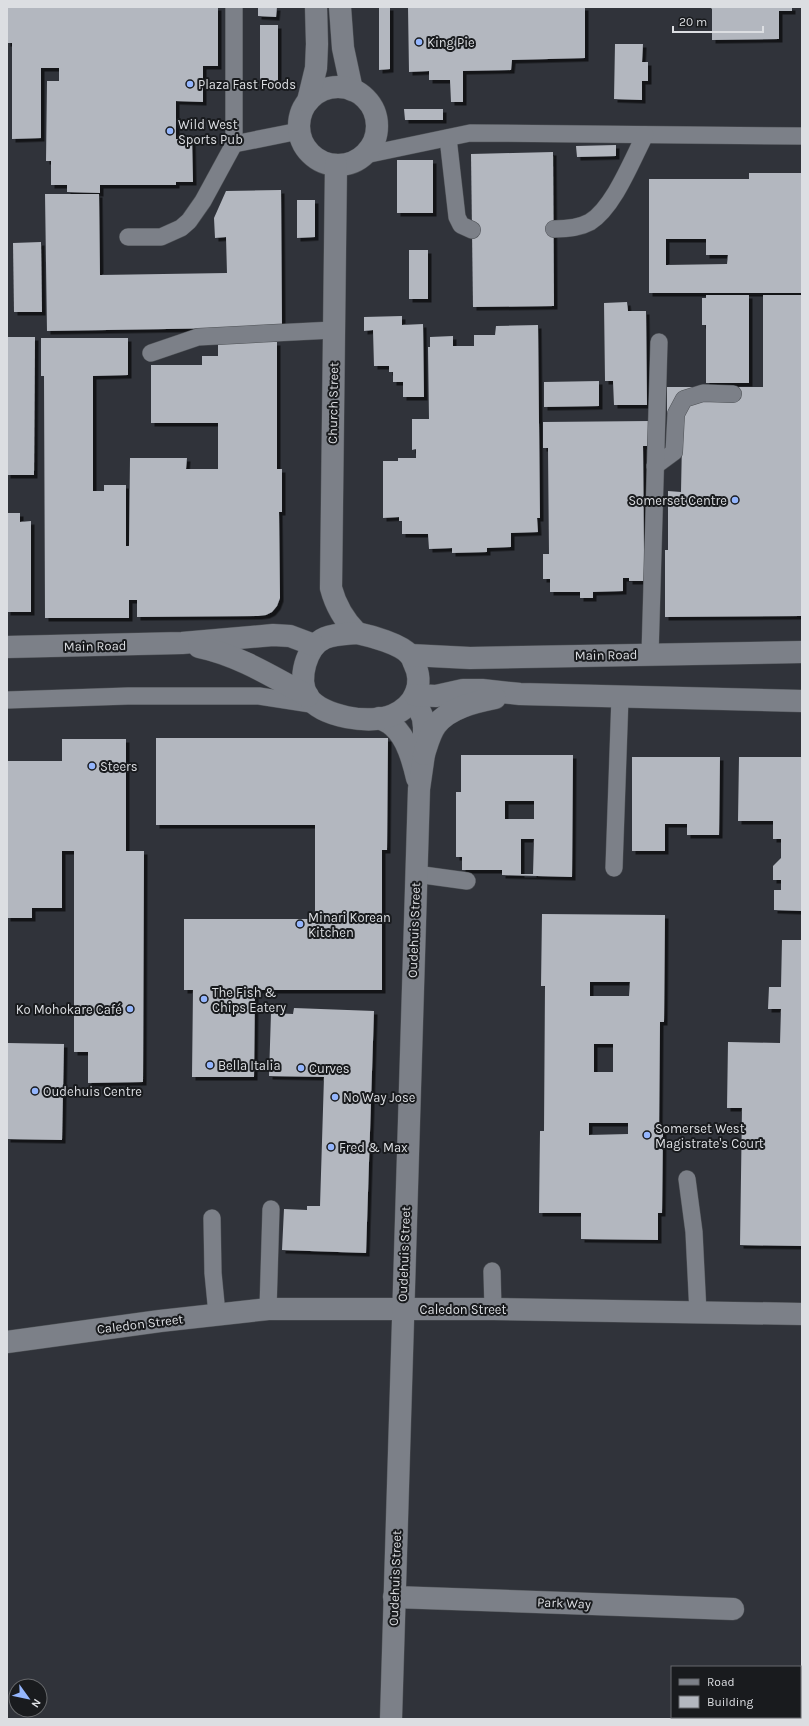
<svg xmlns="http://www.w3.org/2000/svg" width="809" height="1726" font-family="Karla,sans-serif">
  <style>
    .building { fill: #b3b7bf; fill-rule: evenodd; filter: url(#shadow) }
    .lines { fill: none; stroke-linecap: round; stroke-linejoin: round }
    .service-casing { stroke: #4f5257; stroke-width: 18 }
    .minor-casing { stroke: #4f5257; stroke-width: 23 }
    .secondary-casing { stroke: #4f5257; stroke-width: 23 }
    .service { stroke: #7c8088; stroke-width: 17 }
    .minor { stroke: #7c8088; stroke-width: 22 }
    .secondary { stroke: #7c8088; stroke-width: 22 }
    .poi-dot { fill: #95b6fd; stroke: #191b1e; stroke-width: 1.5 }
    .labels { text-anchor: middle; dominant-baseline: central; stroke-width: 4; stroke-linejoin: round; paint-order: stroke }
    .poi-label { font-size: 13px; fill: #dcdee2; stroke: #191b1e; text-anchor: start }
    .street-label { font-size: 13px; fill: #dcdee2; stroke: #191b1e }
  </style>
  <defs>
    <filter id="shadow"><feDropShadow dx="3.5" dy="3.5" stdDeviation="0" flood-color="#0009"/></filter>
  </defs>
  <rect width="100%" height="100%" fill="#30333a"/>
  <!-- building -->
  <g class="building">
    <polygon points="7,7 218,7 218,66 203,66 203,102 176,101 176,139 192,139 193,182 176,182 176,185 100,185 100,193 67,192 67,185 51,185 51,161 46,161 47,81 59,81 59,68 41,68 41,138 12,139 12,43 7,43"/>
    <polygon points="258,7 277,7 276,17 258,16"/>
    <polygon points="379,7 390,7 390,69 379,70"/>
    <polygon points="408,7 585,7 585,58 512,60 511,70 463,71 463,102 451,102 450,80 429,80 429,71 409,72"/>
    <polygon points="710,7 792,7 792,11 779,11 779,39 712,40 712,9"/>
    <rect x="260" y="25" width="18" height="57"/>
    <polygon points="615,44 643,44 642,62 648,62 648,81 642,81 642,100 614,99"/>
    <polygon points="404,109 443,109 443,120 405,120"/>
    <polygon points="616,145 616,156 577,157 576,146"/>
    <polygon points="553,152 554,306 473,307 471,154"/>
    <rect x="397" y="160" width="36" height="53"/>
    <path d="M749,173H802V293H649V179H749ZM666,239H706V255H728L727,264L666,265Z"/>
    <polygon points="281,190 282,327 47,331 45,194 99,194 100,275 227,273 226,237 215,238 214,218 226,191"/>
    <polygon points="297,200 315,200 315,237 297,238"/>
    <polygon points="41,242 42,312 14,312 13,243"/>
    <rect x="409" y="250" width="19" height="49"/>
    <polygon points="706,295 749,295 749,383 706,383 706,325 702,325 702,298 706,298"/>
    <polygon points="763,295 802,295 802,616 665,617 665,550 668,550 668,491 681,492 682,441 667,441 667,387 763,387"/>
    <polygon points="627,302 628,311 646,311 647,405 614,405 613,381 605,381 604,303"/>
    <polygon points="402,316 402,325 423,324 424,397 403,397 403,382 393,382 393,372 389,372 389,366 374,366 373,330 364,331 364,317"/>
    <polygon points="538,325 540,518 537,518 538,532 511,533 511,547 487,548 487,552 452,553 452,548 429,549 428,534 402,534 402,521 399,521 399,517 383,518 383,461 398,461 398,458 416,458 416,449 412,450 412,419 429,419 428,347 430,347 430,337 453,336 453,346 474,346 474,335 495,335 496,326"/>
    <polygon points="7,337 35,337 34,475 7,475"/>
    <polygon points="41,338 128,338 128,375 93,376 93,491 104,491 104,485 126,485 126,546 129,546 130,458 187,458 186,469 218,469 218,423 151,423 151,365 202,365 202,356 218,356 218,342 277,342 277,469 282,469 282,512 279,512 280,598 277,606 272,612 266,615 258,616 137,617 137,600 129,600 129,618 45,618 44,376 41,376"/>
    <polygon points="599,381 599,406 544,407 544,382"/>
    <polygon points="650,421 650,446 643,446 644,557 651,557 651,581 629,581 629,578 623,578 623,591 593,592 593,598 580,598 580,592 550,592 550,579 543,579 543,554 549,554 548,448 543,448 543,422"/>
    <polygon points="7,513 20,513 20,522 31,521 31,612 7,612"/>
    <polygon points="156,738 388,738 387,850 382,850 382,990 255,990 254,1077 192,1077 193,990 184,990 184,919 315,919 315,825 156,825"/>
    <polygon points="62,739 126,739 126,851 144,851 143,1082 88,1083 88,1052 74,1052 74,851 62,851 62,908 32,908 32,918 7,918 7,761 62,761"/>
    <path d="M461,755H573L572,877L502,875V870H462V857H456V792H461ZM505,801H534V819H505ZM521,839H534L533,874H521Z"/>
    <polygon points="632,757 720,757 719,835 687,835 687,824 665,824 665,851 632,851"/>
    <polygon points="739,757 802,757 802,911 774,910 774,890 781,890 781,880 773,880 773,866 781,858 781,839 773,839 773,821 738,821"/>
    <path d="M542,914L665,915L664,1022H660L659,1130H663L662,1213H658V1240L581,1239V1213H539L540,1131H544L545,986H541ZM590,982H630L629,996H590ZM594,1044H613V1072H594ZM589,1123H628V1134L589,1135Z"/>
    <polygon points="782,940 802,940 802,1246 740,1245 742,1108 727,1108 728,1042 780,1043 781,1009 768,1009 769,987 781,987"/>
    <polygon points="294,1008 374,1011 366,1253 282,1250 284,1209 307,1210 307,1206 320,1206 324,1077 269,1076 271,1013 293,1014"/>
    <polygon points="7,1043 64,1044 62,1140 7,1139"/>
  </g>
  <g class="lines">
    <!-- service casing -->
    <g class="service-casing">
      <g id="service">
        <polyline points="448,138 457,217 461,225 472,230"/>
        <polyline points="234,144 299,131"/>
        <polyline points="365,155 470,133 802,136"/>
        <path d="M554,229C566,229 579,228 590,222C614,207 632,160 645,135"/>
        <polyline points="128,237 161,237 181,228 189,221 203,201 234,144 234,7"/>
        <polyline points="151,353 198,337 333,330"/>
        <polyline points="655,466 674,452 676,414 684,399 703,393 733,394"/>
        <polyline points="650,655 659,342"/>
        <polyline points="7,700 128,696 259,696 317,705"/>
        <polyline points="614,868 620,697"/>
        <polyline points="416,874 467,881"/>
        <polyline points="687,1179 694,1232 698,1313"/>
        <polyline points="212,1218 213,1273 217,1314"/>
        <polyline points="492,1271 493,1309"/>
        <polyline points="268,1309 271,1209"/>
      </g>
    </g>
    <!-- minor casing -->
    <g class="minor-casing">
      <g id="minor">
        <polyline points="340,7 343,48 352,90"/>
        <circle cx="338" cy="126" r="39"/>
        <polyline points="308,101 316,68 317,44 316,7"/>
        <path d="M336,165L331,588C336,607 344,620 357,633"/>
        <path d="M379,718C384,720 390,723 393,726C407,738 413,761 417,778"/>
        <polyline points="7,1342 160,1321 268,1309 493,1309 802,1314"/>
        <polyline points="394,1597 733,1609"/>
        <polyline points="391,1719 419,789 424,754 424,727 423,718 414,698"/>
      </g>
    </g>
    <!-- secondary casing -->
    <g class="secondary-casing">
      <g id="secondary">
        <path d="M357,633C371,636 401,644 410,655C412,657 413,661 414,663C425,685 414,706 393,715C370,725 322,717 308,697C297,680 306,646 325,638C335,634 347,634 357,633Z"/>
        <polyline points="7,647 182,643 273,635 290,636 314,645"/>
        <path d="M199,647C238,655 273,677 308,696"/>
        <polyline points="410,655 470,658 802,652"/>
        <polyline points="415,695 436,696 463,690 482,690 520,694 802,701"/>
        <path d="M424,754C427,745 430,733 436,725C449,708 475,702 495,698"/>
      </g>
    </g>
    <!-- service -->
    <use href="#service" class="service"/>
    <!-- minor -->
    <use href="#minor" class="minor"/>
    <!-- secondary -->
    <use href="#secondary" class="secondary"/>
  </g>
  <!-- markers -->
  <g class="poi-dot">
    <circle cx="419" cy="42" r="4"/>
    <circle cx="190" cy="84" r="4"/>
    <circle cx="170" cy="131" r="4"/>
    <circle cx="735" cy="500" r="4"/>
    <circle cx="92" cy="766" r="4"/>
    <circle cx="300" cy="924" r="4"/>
    <circle cx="204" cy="999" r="4"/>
    <circle cx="130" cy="1009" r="4"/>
    <circle cx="210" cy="1065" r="4"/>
    <circle cx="301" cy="1068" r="4"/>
    <circle cx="35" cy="1091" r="4"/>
    <circle cx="335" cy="1097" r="4"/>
    <circle cx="647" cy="1135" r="4"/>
    <circle cx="331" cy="1147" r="4"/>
  </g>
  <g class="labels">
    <!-- poi labels -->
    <g class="poi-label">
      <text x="427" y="42">King Pie</text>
      <text x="198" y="84">Plaza Fast Foods</text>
      <text x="178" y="124">Wild West<tspan x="178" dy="15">Sports Pub</tspan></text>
      <text x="727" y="500" text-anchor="end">Somerset Centre</text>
      <text x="100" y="766">Steers</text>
      <text x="308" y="917">Minari Korean<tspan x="308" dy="15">Kitchen</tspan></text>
      <text x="212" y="992">The Fish &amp;<tspan x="212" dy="15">Chips Eatery</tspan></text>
      <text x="122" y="1009" text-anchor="end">Ko Mohokare Café</text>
      <text x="218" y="1065">Bella Italia</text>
      <text x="309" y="1068">Curves</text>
      <text x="43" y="1091">Oudehuis Centre</text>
      <text x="343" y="1097">No Way Jose</text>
      <text x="655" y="1128">Somerset West<tspan x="655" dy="15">Magistrate's Court</tspan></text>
      <text x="339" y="1147">Fred &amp; Max</text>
    </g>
    <!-- street labels -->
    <g class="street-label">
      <text transform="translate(333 403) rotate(-89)">Church Street</text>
      <text transform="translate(95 646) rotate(-1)">Main Road</text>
      <text transform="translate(606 655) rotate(-1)">Main Road</text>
      <text transform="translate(414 930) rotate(-88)">Oudehuis Street</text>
      <text transform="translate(404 1254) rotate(-88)">Oudehuis Street</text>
      <text x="463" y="1309">Caledon Street</text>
      <text transform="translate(140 1324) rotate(-7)">Caledon Street</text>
      <text transform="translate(395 1578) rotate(-88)">Oudehuis Street</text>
      <text transform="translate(564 1603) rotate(2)">Park Way</text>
    </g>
  </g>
  <!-- border -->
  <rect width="809" height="1726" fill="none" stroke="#dcdee2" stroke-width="16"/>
  <!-- legend -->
  <rect x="671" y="1666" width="130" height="52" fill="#191b1e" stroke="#67696c"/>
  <rect x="679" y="1679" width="20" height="6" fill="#7c8088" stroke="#67696c"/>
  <text x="707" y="1686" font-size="12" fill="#dcdee2">Road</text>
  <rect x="679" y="1696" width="20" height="12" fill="#b3b7bf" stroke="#67696c"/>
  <text x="707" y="1706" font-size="12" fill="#dcdee2">Building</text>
  <!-- north arrow -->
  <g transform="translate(28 1698) rotate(123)"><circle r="19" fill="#191b1e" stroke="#67696c"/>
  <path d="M0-3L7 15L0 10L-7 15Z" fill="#95b6fd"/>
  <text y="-6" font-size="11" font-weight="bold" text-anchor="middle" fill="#dcdee2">N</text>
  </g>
  <!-- scale -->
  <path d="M673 26v6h90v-6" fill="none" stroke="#dcdee2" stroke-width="2"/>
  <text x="679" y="26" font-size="12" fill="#dcdee2" stroke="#191b1e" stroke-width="3" paint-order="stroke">20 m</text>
</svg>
